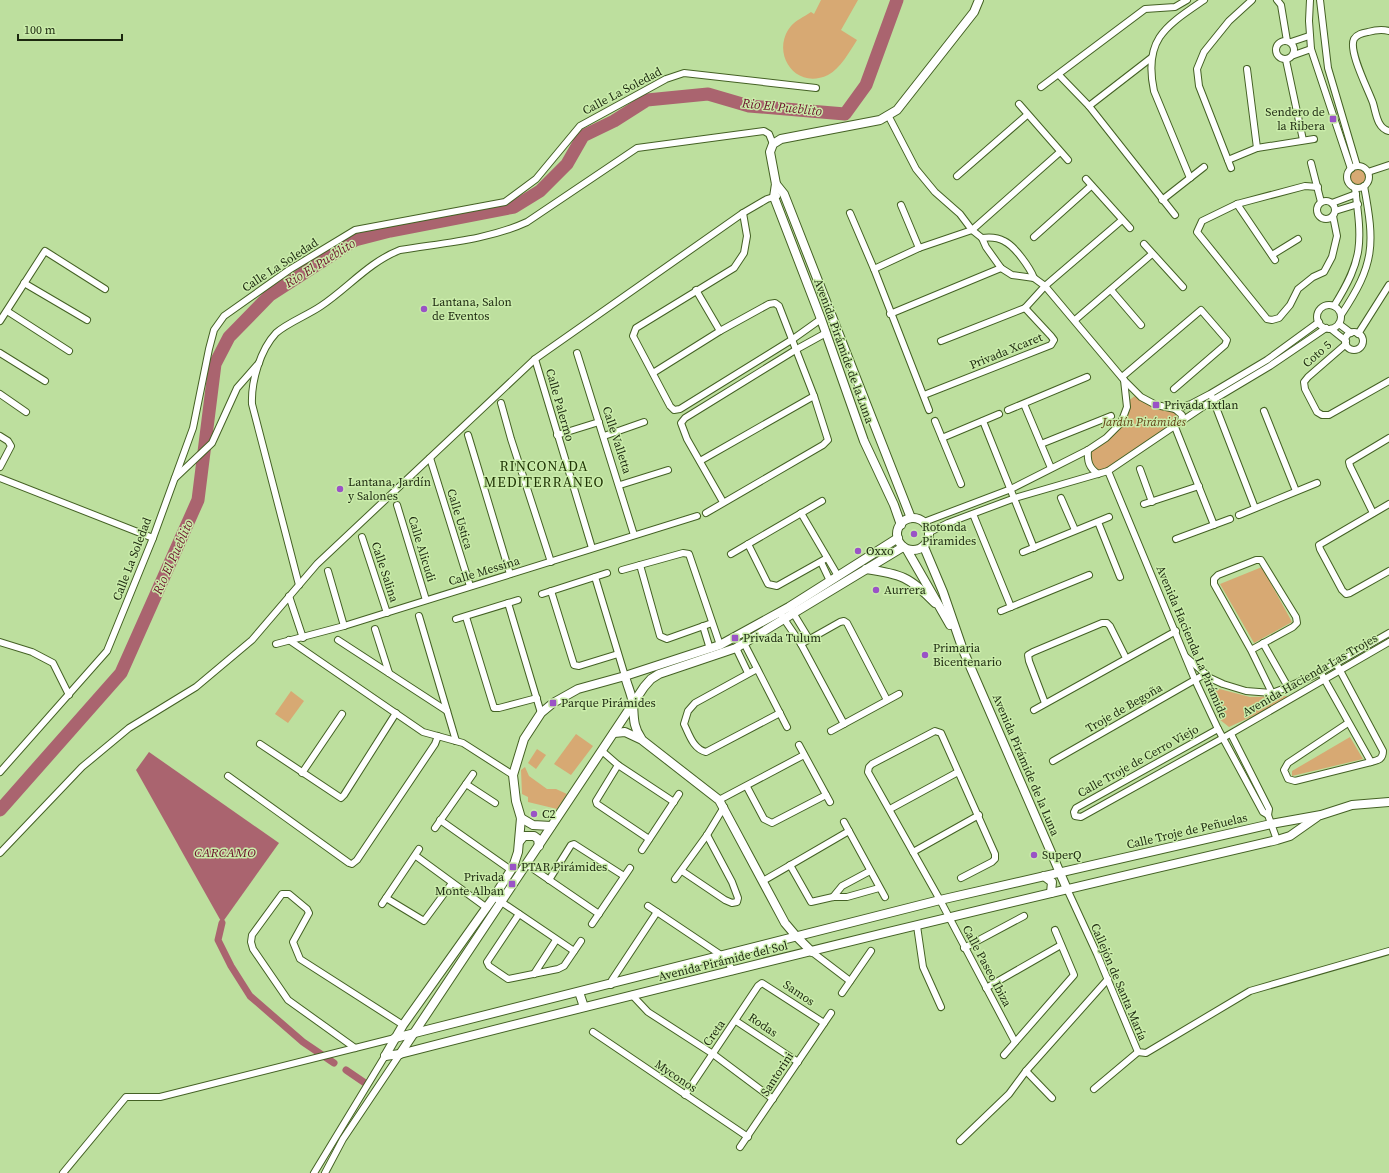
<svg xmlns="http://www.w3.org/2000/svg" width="1389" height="1173" font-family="'Source Serif 4',serif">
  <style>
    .green { fill: #d7a973 }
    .water { fill: #aa646f }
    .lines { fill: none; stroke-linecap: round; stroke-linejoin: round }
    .canal { stroke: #aa646f; stroke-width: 7 }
    .river { stroke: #aa646f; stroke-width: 13 }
    .street-casing { stroke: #446124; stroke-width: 8 }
    .secondary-casing { stroke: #446124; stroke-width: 10 }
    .street { stroke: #fff; stroke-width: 6 }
    .secondary { stroke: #fff; stroke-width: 8 }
    .poi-dot { fill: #9a53c6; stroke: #caecaa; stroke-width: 1.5 }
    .labels { text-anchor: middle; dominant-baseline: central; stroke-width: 3; stroke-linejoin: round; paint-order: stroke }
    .street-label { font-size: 12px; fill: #1c280f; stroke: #caecaa }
    .poi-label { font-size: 12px; fill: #1c280f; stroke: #caecaa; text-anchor: start }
    .park-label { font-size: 12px; font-style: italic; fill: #604014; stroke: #caecaa }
    .water-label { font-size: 13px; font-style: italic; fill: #6c142c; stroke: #caecaa }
    .quarter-label { font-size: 14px; letter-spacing: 1px; fill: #1e3203; stroke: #caecaa }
  </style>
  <rect width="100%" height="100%" fill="#bddf9e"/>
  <!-- green -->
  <g class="green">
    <path d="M821,0H858L841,30L857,40C850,51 840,69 828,75C794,91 770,51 791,26C796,20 804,17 811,12L814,14Z"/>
    <circle cx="1358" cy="177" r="11"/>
    <polygon points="1135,396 1141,397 1179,410 1181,422 1098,474 1092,470 1088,450 1121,423 1128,401"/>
    <polygon points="1262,567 1292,622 1254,643 1220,584"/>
    <polygon points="1212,687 1250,697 1287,696 1288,700 1229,727 1219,719 1208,692"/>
    <polygon points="291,691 304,701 288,723 275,714"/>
    <polygon points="576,734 593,746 571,775 554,764"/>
    <polygon points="1350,737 1363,759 1292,776 1292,771"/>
    <polygon points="537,749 546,755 536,769 528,763"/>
    <polygon points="525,767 529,776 547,789 556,789 567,794 557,809 528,802 528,797 522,794 521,770"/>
  </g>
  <!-- water -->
  <polygon class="water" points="149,752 279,843 222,923 136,770"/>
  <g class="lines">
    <!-- canal -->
    <g class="canal">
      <polyline points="222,923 218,940 231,966 250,996 303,1042 334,1063"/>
      <polyline points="346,1070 365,1083"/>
    </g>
    <!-- river -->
    <polyline class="river" points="0,810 121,673 198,500 215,364 229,337 270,295 355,240 390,231 514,207 540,191 567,164 583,136 614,121 647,100 708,94 749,106 845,114 866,85 897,0"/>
    <!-- street casing -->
    <g class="street-casing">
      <g id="street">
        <polyline points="1277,0 1281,5 1287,41"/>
        <polyline points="1310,0 1309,21 1311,49 1351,169"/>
        <polyline points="1320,0 1328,68 1357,166"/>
        <path d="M1389,31C1382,29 1375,30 1368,32C1363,33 1357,34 1354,39C1348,51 1368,89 1373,103C1376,113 1377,128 1389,131"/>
        <circle cx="1285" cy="50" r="9"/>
        <polyline points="1291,42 1309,36"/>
        <polyline points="1294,55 1311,49"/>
        <polyline points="1286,60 1303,140"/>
        <polyline points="1247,69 1257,148"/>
        <polyline points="1059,75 1089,106 1175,215"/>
        <polyline points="1041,87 1145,9 1175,7 1187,0"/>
        <polyline points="1019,104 1068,160"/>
        <polyline points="1089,106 1151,58"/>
        <polyline points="889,117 916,169 935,192 960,214 972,230 982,238 986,247 1001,268 1012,275 1034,278 1045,286 1124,380 1141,397 1156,405 1166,407 1175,409 1191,404 1210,394 1267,360 1319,322"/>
        <polyline points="1228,160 1257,148 1314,139"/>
        <polyline points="1311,163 1321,202"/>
        <circle cx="1358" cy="177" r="11"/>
        <polyline points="1231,168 1199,86 1197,69 1204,52 1229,21 1252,0"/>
        <polyline points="1368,172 1389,165"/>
        <polyline points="957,176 1027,115"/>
        <path d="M1190,178L1154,91C1143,39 1166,26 1204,0"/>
        <polyline points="1086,179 1130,228"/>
        <polyline points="1318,187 1305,186 1237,204 1202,221 1197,232 1267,319 1272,320 1279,318 1290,305 1298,289 1313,277 1324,272 1332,257 1337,236 1333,216"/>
        <polyline points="1162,200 1204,167"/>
        <circle cx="1326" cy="210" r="9"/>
        <polyline points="1332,203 1356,194"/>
        <polyline points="1237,204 1275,260"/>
        <polyline points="901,205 919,248"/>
        <polyline points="1335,211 1358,204"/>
        <polyline points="743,213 747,236 744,253 734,268 636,328 633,336 670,406 674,410 680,409 793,339 821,319"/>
        <polyline points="850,213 874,269 929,410"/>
        <polyline points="1034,237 1091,186"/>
        <path d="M982,238C990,237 997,237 1004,241C1015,246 1030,268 1034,278"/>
        <polyline points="1144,244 1183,287"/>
        <polyline points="1272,255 1298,239"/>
        <polyline points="874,269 919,248 972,230 1060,152"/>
        <polyline points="24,283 87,320"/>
        <polyline points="696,290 720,331"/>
        <polyline points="1111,290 1141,325"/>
        <circle cx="1329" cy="317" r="12"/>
        <path d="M1334,306C1364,258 1362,243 1355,188"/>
        <polyline points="7,311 69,351"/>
        <polyline points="890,314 1001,268"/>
        <path d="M1341,315C1375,264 1375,245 1364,186"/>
        <polyline points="1075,320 1152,254"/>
        <polyline points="0,321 45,251 105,289"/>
        <polyline points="1339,324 1351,333"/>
        <polyline points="1331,329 1346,341"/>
        <circle cx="1354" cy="341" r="9"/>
        <polyline points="1358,334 1389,285"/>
        <polyline points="941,341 1025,308 1045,286 1122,220"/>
        <polyline points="1346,344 1308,377 1304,382 1305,389 1317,412 1322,415 1329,415 1389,381"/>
        <polyline points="0,353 45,381"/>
        <polyline points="577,353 634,535"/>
        <polyline points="535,359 592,548"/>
        <polyline points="653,373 720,331 769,304 775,303 779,306 814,396 828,440 823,445 706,513"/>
        <polyline points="1122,377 1201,310 1227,340 1225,345 1174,389"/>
        <polyline points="0,394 26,412"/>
        <polyline points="924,395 1051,345 1054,340 1051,336 1025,308"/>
        <polyline points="1212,397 1255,508"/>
        <polyline points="501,403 511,439 551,562"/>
        <polyline points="1024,404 1051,468"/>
        <polyline points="1175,409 1182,415 1181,422"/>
        <polyline points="1008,410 1087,377"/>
        <polyline points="1264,411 1296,491"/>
        <polyline points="935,421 961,484"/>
        <polyline points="983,421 1034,548"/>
        <polyline points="1175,427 1214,525"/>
        <polyline points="468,435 510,574"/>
        <polyline points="557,435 599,422"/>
        <polyline points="0,436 8,441 11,446 0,467"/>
        <polyline points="604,436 644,422"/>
        <polyline points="942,438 999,414"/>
        <polyline points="1041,444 1111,416"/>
        <path d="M1088,450C1087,461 1089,468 1098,474"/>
        <polyline points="430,458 470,586"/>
        <polyline points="700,461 814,396"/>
        <polyline points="1140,469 1152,502"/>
        <polyline points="1108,471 1195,680 1218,729 1263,812 1268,815"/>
        <polyline points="0,478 153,538"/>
        <polyline points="175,478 212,443 237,388 259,363"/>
        <polyline points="620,485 668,470"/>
        <polyline points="1061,498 1075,530"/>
        <polyline points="723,502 687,439 681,423 685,418 797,349 826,333"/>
        <polyline points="1144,504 1199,486"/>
        <polyline points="1389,504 1319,545 1320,549 1342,590 1346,594 1350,593 1389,571"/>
        <polyline points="397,505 426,600"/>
        <polyline points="801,513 838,576"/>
        <polyline points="1373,513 1350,466 1349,462 1389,438"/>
        <polyline points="973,514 1011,607"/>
        <polyline points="1239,515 1317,483"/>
        <polyline points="924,522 1011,489 1088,450 1106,438 1121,423 1127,407 1124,380"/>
        <polyline points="1098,522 1120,577"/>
        <polyline points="930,532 948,523 1015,498 1108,471 1213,400 1270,366 1326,328"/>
        <polyline points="362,537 387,613"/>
        <polyline points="1176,539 1230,519"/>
        <polyline points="748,544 768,584 777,586 827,558"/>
        <polyline points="1023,552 1109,517"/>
        <polyline points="731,554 822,501"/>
        <polyline points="821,562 830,581"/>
        <polyline points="640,565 660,636 667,639 712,623"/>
        <polyline points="622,570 683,553 689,554 720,645"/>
        <polyline points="328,571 344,626"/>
        <polyline points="595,577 625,676"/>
        <path d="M299,585L252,404C251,382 260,350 276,333C287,323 308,315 321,306C348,288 369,262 400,250C442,243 488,240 527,222L637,148L764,131L769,134L773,144"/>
        <polyline points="551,591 574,665 579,666 618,654"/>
        <polyline points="542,594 607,573"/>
        <polyline points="289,596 303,638"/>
        <polyline points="508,603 541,713"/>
        <polyline points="792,611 809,639"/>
        <polyline points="1001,611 1089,575"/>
        <polyline points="419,616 456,741"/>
        <polyline points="782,616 801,644 844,724"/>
        <polyline points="466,617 494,708 499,708 537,698"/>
        <polyline points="456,619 518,600"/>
        <polyline points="703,626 710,649"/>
        <polyline points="375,629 389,673"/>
        <polyline points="289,640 423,732 463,743 513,775"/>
        <polyline points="338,640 447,711"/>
        <polyline points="0,642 32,652 53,663 69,695"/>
        <polyline points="744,643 787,727"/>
        <polyline points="1263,643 1288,687"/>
        <polyline points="276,644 344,626 697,516"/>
        <polyline points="801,644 840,622 844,621 847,623 887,700"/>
        <polyline points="736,648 748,673"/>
        <polyline points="1251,650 1293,627 1297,623 1296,617 1261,560 1256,560 1218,575 1214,579 1214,584 1251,650 1272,693"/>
        <polyline points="1186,657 1210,678 1223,684 1246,691 1272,693 1288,687 1321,672 1389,633"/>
        <path d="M1336,663L1383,751C1383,759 1379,760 1371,762L1295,781L1288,779L1284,770L1288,763L1348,723"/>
        <path d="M757,669L695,703L688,711L684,724C689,734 693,749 706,752L780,713"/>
        <polyline points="1322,675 1371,762"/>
        <polyline points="1045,703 1029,661 1028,655 1033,652 1102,623 1107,623 1110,626 1126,658"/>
        <polyline points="1034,710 1176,631"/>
        <polyline points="1218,729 1076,808 1074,812 1075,816 1081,817 1223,738 1389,642"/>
        <polyline points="831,731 899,694"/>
        <polyline points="1231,734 1269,809 1268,815 1277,840"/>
        <polyline points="260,744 341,798 344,795 396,713"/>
        <polyline points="799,745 830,802"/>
        <polyline points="602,751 618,765 674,802"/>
        <polyline points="1053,761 1205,674"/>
        <polyline points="618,765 596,801 597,804 649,839"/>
        <polyline points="0,772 107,651 153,538 193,428 209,349 214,330 224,316 289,270 355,230 505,202 536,179 580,126 666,79 684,73 816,88"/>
        <polyline points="302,773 342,714"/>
        <polyline points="228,776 349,863 352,864 357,860 435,744 438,736"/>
        <polyline points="466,784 495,803"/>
        <polyline points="747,787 764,819 772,823 826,795"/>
        <polyline points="719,800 804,755"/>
        <polyline points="890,809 958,772"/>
        <polyline points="440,820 511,870"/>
        <polyline points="844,822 885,897"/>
        <polyline points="435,828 473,774"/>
        <polyline points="642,850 679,794"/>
        <polyline points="913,852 979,815"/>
        <polyline points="0,853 82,767 129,728 196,687 252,640 317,564 535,359 743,213 767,199 777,196"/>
        <polyline points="416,856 487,908"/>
        <polyline points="526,864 599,914"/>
        <polyline points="790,865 811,902 833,897 847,897 879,888"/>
        <polyline points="682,871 725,900 732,903 737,902 738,898 732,882 707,835"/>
        <polyline points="961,878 992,862 995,859 995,854 941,733 935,731 872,764 869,767 868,772 940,900 1015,1042"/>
        <polyline points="675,879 707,835 724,807"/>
        <polyline points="549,880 571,845 574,844 624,876"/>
        <polyline points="763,881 849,831"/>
        <polyline points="1067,889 1097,954 1138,1052 1146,1053 1250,991 1389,951"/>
        <polyline points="494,897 574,951"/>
        <polyline points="833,897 842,886 870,871"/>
        <polyline points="386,898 424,921 452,883"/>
        <polyline points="382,904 419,849"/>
        <polyline points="648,906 721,955 726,959 733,971"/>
        <polyline points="519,914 487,962 489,966 508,979 558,969 564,966 581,941"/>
        <polyline points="592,924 630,868"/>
        <polyline points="917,926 923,967 941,1007"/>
        <polyline points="964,948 1024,916"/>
        <polyline points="812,952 850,981"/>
        <polyline points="534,974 556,940"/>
        <polyline points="611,985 612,980 657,912"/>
        <polyline points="986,988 1061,945"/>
        <polyline points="842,993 871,951"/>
        <polyline points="632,995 648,1012 713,1054 773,1099"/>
        <polyline points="736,1021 798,1062"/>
        <polyline points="593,1032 748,1137"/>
        <polyline points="355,1048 288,1000 253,949 251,942 252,935 282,894 289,894 307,909 309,913 293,942 300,959 403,1025"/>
        <polyline points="1004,1055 1074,975 1055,930"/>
        <polyline points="1026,1071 1052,1098"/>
        <polyline points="1094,1089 1138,1052"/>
        <polyline points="685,1095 758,986 762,983 824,1023"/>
        <polyline points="960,1141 1009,1094 1026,1071 1108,979"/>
        <polyline points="740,1147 831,1013"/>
        <polyline points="63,1173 126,1097 160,1097 395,1038"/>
        <polyline points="314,1173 385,1056"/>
        <polyline points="325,1173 343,1139 400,1054"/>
      </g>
    </g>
    <!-- secondary casing -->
    <g class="secondary-casing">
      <g id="secondary">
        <polyline points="776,184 784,194 911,518"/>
        <circle cx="913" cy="534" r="16"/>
        <polyline points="901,525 894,505 864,441 821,319 774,197 776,184 770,152 773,144 781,139 880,120 897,110 974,12 979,0"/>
        <polyline points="924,547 943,592 963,650 1067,889"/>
        <polyline points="907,550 950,625"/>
        <path d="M866,569C901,574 910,577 935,603"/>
        <path d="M625,676C627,685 632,695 633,704C634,718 633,726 641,738"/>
        <polyline points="614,733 625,732 642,740 719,800 785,923 796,936 812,952"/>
        <polyline points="521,818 533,825 551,826"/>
        <polyline points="520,841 524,836 534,836 538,839 539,846"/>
        <polyline points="1044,876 1052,882 1051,893"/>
        <polyline points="579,992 584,1007"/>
        <polyline points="395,1038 940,900 1271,824 1321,815 1352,805 1389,802"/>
        <polyline points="400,1054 644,687 651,679 659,674 736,648 903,547"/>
        <path d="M385,1056L400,1054C692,979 984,908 1277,840L1290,836L1317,817"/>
        <polyline points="385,1056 403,1025 494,897 513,867 518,852 521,818 516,801 513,775 524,739 541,713 553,703 578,689 625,676 720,645 789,607 898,538"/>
      </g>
    </g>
    <!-- street -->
    <use href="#street" class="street"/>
    <!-- secondary -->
    <use href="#secondary" class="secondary"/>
  </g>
  <!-- markers -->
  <g class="poi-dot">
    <rect x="1329" y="115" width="8" height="8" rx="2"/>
    <circle cx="424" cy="309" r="4"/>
    <rect x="1152" y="401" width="8" height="8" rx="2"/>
    <circle cx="340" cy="489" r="4"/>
    <circle cx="914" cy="534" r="4"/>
    <circle cx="858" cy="551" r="4"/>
    <circle cx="876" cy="590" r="4"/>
    <rect x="731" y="634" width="8" height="8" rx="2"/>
    <circle cx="925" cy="655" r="4"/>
    <rect x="549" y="699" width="8" height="8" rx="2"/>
    <circle cx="534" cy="814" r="4"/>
    <circle cx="1034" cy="855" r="4"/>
    <rect x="509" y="863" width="8" height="8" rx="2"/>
    <rect x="508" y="880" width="8" height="8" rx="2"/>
  </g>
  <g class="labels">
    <!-- street labels -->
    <g class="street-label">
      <text transform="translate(622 91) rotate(-28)">Calle La Soledad</text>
      <text transform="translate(280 265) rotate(-33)">Calle La Soledad</text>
      <text transform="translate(844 351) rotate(70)">Avenida Pirámide de la Luna</text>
      <text transform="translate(1006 351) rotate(-22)">Privada Xcaret</text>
      <text transform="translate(1317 354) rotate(-41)">Coto 5</text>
      <text transform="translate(560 405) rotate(74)">Calle Palermo</text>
      <text transform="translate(617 440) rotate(72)">Calle Valletta</text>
      <text transform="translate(460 519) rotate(73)">Calle Ustica</text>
      <text transform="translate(422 549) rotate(73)">Calle Alicudi</text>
      <text transform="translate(132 559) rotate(-69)">Calle La Soledad</text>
      <text transform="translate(484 571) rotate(-17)">Calle Messina</text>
      <text transform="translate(385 572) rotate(72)">Calle Salina</text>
      <text transform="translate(1192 642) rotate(67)">Avenida Hacienda La Pirámide</text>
      <text transform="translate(1310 675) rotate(-30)">Avenida Hacienda Las Trojes</text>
      <text transform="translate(1124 708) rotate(-30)">Troje de Begoña</text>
      <text transform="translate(1138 761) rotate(-29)">Calle Troje de Cerro Viejo</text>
      <text transform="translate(1026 765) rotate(67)">Avenida Pirámide de la Luna</text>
      <text transform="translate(1187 831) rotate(-13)">Calle Troje de Peñuelas</text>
      <text transform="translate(723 961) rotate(-14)">Avenida Pirámide del Sol</text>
      <text transform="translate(987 966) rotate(62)">Calle Paseo Ibiza</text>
      <text transform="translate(1119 982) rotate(67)">Callejón de Santa María</text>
      <text transform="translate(799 993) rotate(34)">Samos</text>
      <text transform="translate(763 1025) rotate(34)">Rodas</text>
      <text transform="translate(714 1033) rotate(-55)">Creta</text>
      <text transform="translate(777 1074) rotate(-57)">Santorini</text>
      <text transform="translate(676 1076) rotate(34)">Myconos</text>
    </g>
    <!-- poi labels -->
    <g class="poi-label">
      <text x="1325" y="112" text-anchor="end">Sendero de<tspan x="1325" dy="14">la Ribera</tspan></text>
      <text x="432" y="302">Lantana, Salon<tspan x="432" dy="14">de Eventos</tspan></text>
      <text x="1164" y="405">Privada Ixtlan</text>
      <text x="348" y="482">Lantana, Jardín<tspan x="348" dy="14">y Salones</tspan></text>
      <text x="922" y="527">Rotonda<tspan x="922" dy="14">Piramides</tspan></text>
      <text x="866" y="551">Oxxo</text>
      <text x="884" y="590">Aurrera</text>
      <text x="743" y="638">Privada Tulum</text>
      <text x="933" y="648">Primaria<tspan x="933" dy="14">Bicentenario</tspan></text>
      <text x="561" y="703">Parque Pirámides</text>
      <text x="542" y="814">C2</text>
      <text x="1042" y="855">SuperQ</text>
      <text x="521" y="867">PTAR Pirámides</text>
      <text x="504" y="877" text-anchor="end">Privada<tspan x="504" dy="14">Monte Alban</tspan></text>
    </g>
    <!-- park labels -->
    <g class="park-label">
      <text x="1144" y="422">Jardín Pirámides</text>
    </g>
    <!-- water labels -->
    <g class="water-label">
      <text transform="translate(782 107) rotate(6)">Rio El Pueblito</text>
      <text transform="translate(320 263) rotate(-32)">Rio El Pueblito</text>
      <text transform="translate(173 557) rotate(-66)">Rio El Pueblito</text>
      <text x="225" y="852">CARCAMO</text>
    </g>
    <!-- quarter labels -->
    <g class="quarter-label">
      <text x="544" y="466">RINCONADA<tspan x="544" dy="16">MEDITERRANEO</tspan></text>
    </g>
  </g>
  <!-- scale -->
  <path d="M18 34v6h104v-6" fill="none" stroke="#1c280f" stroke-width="2"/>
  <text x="24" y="34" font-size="12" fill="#1c280f" stroke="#caecaa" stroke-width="3" paint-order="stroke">100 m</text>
</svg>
